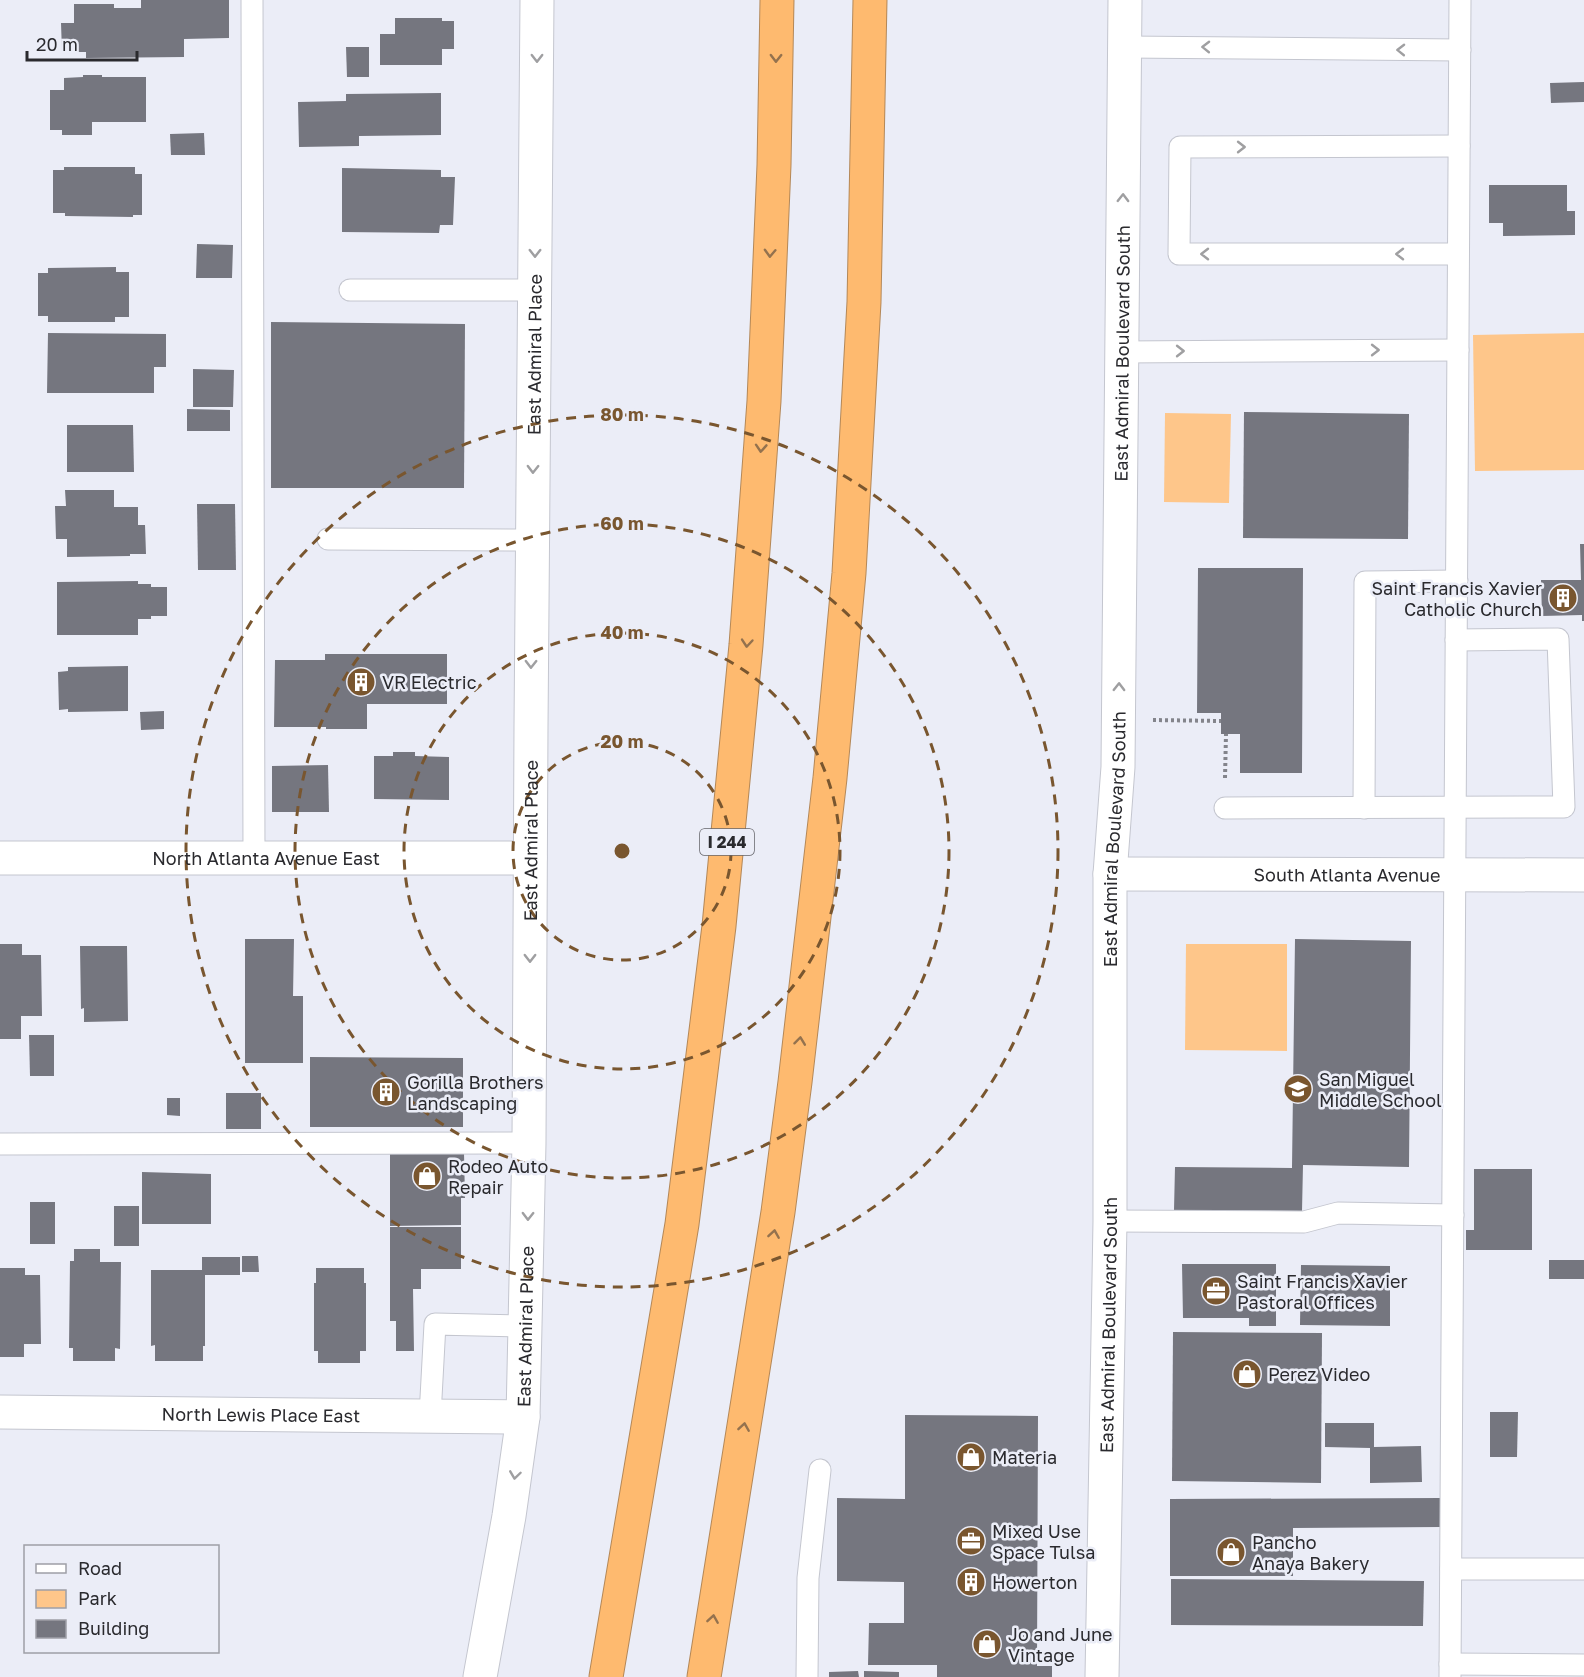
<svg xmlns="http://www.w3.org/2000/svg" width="1584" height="1677" font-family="'Golos Text',sans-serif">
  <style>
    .green { fill: #fec68a }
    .building { fill: #75767f }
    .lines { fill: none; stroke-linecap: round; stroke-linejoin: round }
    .lane-casing { stroke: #c4c6cf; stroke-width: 23 }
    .street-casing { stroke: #c4c6cf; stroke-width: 35 }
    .secondary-casing { stroke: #c4c6cf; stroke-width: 35 }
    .highway-casing { stroke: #b48858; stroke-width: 35 }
    .path { stroke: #83848b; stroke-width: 4; stroke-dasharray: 3 3; stroke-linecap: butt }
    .lane { stroke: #fff; stroke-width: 21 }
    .street { stroke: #fff; stroke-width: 33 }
    .secondary { stroke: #fff; stroke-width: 33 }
    .highway { stroke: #feba6f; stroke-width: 33 }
    .oneway { stroke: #9f9fa1 }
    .oneway2 { stroke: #94724e }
    .ring { fill: none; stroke: #79562f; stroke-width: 3; stroke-dasharray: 10 8 }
    .labels { text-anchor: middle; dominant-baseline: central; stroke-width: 5; stroke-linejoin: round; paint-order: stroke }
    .shield { fill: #ebedf7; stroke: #64646a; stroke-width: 1.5 }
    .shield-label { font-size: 16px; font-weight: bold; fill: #2a2a2e }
    .street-label { font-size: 18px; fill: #2a2a2e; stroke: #ebedf7 }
    .poi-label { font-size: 18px; fill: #2a2a2e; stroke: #ebedf7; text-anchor: start }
    .centre { fill: #79562f; stroke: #ebedf7; stroke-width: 3 }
    .ring-label { font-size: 18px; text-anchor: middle; font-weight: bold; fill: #79562f; stroke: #ebedf7; stroke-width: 5; stroke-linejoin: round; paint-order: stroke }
  </style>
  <rect width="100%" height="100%" fill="#ebedf7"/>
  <!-- green -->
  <g class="green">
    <polygon points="1584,333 1584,470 1475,471 1473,335"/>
    <polygon points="1165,413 1231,414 1229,503 1164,502"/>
    <polygon points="1186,944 1287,944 1287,1051 1185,1050"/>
  </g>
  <!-- building -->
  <g class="building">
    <polygon points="141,0 229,0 229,38 184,39 184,57 86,58 86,52 62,52 61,23 74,23 74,4 114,4 114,8 141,8"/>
    <polygon points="395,18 442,18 442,21 454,21 454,49 442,49 442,65 380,65 380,34 395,34"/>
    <polygon points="346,47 369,47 369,77 347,77"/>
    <polygon points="83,75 102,75 102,77 146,77 146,122 92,122 92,135 62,135 62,130 50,130 50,90 64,90 64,78 83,77"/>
    <polygon points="1584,82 1584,102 1551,103 1550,83"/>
    <polygon points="441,93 441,135 359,136 359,146 299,147 298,102 346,101 346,94"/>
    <polygon points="204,133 205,155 171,155 170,134"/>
    <polygon points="64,167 135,167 135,174 142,174 142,215 133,215 133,217 65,216 65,213 53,213 53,170 64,170"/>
    <polygon points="342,168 441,170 441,177 455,177 453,225 440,225 439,233 342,232"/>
    <polygon points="1489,185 1567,185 1567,211 1575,211 1575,235 1503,236 1503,223 1489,223"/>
    <polygon points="197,244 233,245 232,278 196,278"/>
    <polygon points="116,267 116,272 129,272 129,317 115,317 115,322 48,322 48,316 38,316 38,273 48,273 48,268"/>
    <polygon points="271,322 465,324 464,488 271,488"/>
    <polygon points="48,333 166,334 166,367 154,367 154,393 47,393"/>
    <polygon points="193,369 234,370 233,407 193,407"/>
    <polygon points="187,409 230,410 230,431 187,431"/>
    <polygon points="1244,412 1409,414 1408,539 1243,538"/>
    <polygon points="67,425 133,425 134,472 67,472"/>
    <polygon points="65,490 114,490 114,507 138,507 138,525 145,525 146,554 130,554 130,556 67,557 67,539 56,539 55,506 66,506"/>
    <polygon points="197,504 235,504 236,570 198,570"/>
    <polygon points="1580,544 1584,544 1584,621 1582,621 1582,615 1542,616 1541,580 1581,580"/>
    <polygon points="1198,568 1303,568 1302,773 1240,773 1240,734 1221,734 1221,713 1197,713"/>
    <polygon points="138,581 138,584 151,584 151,587 167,587 167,616 151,616 151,619 138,619 138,635 57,635 57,582"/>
    <polygon points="325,654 447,654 447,704 367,704 367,729 326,729 326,727 274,727 275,660 325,660"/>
    <polygon points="128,666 128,711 68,712 68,709 59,710 58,672 68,671 68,667"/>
    <polygon points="164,711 164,729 141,730 140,712"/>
    <polygon points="393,752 415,752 415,756 449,757 449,800 374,799 374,756 393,756"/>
    <polygon points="328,765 329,812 272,812 272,766"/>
    <polygon points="245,939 294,939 293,996 303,996 303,1063 245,1063"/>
    <polygon points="1295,939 1411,941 1409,1167 1303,1165 1302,1211 1174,1210 1175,1167 1292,1168"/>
    <polygon points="0,944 22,944 22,955 41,955 42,1016 21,1016 21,1039 0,1039"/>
    <polygon points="80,946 127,946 128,1021 84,1022 84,1008 81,1009"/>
    <polygon points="29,1035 54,1035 54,1076 30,1076"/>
    <polygon points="310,1057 463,1058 463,1127 310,1127"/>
    <rect x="226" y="1093" width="35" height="36"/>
    <polygon points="167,1098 180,1098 180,1116 167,1115"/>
    <polygon points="464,1153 465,1198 461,1198 461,1225 390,1226 390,1154"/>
    <polygon points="1474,1169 1532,1169 1532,1250 1466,1250 1466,1230 1474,1230"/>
    <polygon points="142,1172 211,1174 211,1224 142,1224"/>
    <rect x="30" y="1202" width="25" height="42"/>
    <rect x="114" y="1206" width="25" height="40"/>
    <polygon points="390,1227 461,1227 461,1269 421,1269 421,1289 413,1289 414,1351 396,1351 396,1321 390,1321"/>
    <polygon points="74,1249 100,1249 100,1262 121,1262 120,1349 115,1348 115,1361 73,1361 73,1348 69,1348 70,1261 74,1261"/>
    <polygon points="242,1256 258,1256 259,1272 242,1272"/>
    <polygon points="202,1257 240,1257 240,1275 205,1275 205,1346 203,1346 203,1361 155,1361 155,1345 151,1346 151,1270 202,1270"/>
    <rect x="1549" y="1260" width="35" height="19"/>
    <polygon points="1182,1264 1276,1264 1276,1326 1249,1326 1249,1318 1183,1318"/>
    <polygon points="1301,1265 1390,1266 1390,1326 1300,1325"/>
    <polygon points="0,1268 25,1268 25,1275 40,1275 41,1344 24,1344 24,1357 0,1357"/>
    <polygon points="316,1268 364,1268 364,1283 366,1283 366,1351 360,1351 360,1363 318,1363 318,1351 314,1351 314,1283 316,1283"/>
    <polygon points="1173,1332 1322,1333 1321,1483 1172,1481"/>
    <polygon points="1490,1412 1518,1412 1517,1457 1490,1457"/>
    <polygon points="905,1415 1038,1416 1037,1666 1052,1666 1052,1677 937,1677 937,1665 868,1665 869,1623 904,1623 904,1582 837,1581 837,1498 905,1499"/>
    <polygon points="1325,1423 1374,1423 1374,1447 1421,1446 1422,1482 1370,1483 1370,1448 1325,1447"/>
    <polygon points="1441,1498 1441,1527 1293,1528 1293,1576 1170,1576 1170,1499"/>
    <polygon points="1171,1579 1424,1581 1423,1626 1171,1625"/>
    <polygon points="858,1671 859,1677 829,1677 829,1672"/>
    <polygon points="864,1671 899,1672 899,1677 864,1677"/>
  </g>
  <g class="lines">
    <!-- lane casing -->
    <g class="lane-casing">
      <g id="lane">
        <polyline points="252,0 254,858"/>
        <polyline points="1125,47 1460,50"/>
        <polyline points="1458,254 1179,254 1180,147 1459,146"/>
        <polyline points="350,290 535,290"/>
        <polyline points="1122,352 1458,350"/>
        <polyline points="328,539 533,540"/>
        <polyline points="1225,808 1564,807 1558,639 1456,640"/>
        <polyline points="1364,808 1365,582 1457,581"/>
        <polyline points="0,1144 529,1143"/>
        <polyline points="1110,1221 1304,1222 1338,1213 1453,1215"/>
        <polyline points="430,1416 435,1324 526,1326"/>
        <polyline points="1451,1569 1584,1569"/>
        <polyline points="1450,1664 1584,1665"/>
        <polyline points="807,1677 808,1578 820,1470"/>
        <polyline points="1450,1677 1460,0"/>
      </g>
    </g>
    <!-- street casing -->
    <g class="street-casing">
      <g id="street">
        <path id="s1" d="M0,858H530"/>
        <path id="s2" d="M1110,874L1584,875"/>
        <path id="s3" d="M0,1412L523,1417"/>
      </g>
    </g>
    <!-- secondary casing -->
    <g class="secondary-casing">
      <g id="secondary">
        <path id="s4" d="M480,1677L509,1516L523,1417L529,1143L531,727L537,0"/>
        <path id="s5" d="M1102,1677L1110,1221V874L1118,767L1125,0"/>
      </g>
    </g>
    <!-- highway casing -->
    <g class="highway-casing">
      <g id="highway">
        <polyline points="606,1677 682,1224 719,926 746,645 764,401 774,165 777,0"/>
        <polyline points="704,1677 778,1212 795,1082 830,778 849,573 864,302 870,0"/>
      </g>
    </g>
    <!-- path -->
    <g class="path">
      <polyline points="1153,720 1221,721"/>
      <polyline points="1225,778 1226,734"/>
    </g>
    <!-- lane -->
    <use href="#lane" class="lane"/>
    <!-- street -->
    <use href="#street" class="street"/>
    <!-- secondary -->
    <use href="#secondary" class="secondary"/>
    <!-- highway -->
    <use href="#highway" class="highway"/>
  </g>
  <!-- one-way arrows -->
  <defs><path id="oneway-chevron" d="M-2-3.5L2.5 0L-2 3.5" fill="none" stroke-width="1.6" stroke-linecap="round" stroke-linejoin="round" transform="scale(1.5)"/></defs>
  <g class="oneway">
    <use href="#oneway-chevron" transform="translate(1206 47) rotate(-179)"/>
    <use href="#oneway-chevron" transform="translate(1401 50) rotate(-179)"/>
    <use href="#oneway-chevron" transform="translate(537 58) rotate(90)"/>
    <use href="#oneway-chevron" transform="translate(1241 147)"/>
    <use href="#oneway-chevron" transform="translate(1123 198) rotate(-89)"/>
    <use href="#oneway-chevron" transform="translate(535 253) rotate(90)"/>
    <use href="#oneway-chevron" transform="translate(1205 254) rotate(180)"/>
    <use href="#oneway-chevron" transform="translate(1400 254) rotate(180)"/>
    <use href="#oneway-chevron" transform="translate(1375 350)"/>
    <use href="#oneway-chevron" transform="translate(1180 351)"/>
    <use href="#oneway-chevron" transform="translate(533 469) rotate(91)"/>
    <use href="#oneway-chevron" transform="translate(531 664) rotate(91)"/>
    <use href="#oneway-chevron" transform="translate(1119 687) rotate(-89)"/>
    <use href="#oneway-chevron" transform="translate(530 958) rotate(90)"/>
    <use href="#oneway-chevron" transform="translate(528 1216) rotate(91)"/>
    <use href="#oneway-chevron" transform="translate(515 1475) rotate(98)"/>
  </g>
  <g class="oneway2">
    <use href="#oneway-chevron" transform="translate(776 58) rotate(91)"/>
    <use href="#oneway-chevron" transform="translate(770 253) rotate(92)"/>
    <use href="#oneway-chevron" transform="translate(761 448) rotate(94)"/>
    <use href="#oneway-chevron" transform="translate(747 643) rotate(95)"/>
    <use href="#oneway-chevron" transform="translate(800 1041) rotate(-83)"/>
    <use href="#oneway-chevron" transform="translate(774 1234) rotate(-81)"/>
    <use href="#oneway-chevron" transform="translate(744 1427) rotate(-81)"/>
    <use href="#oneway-chevron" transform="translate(713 1619) rotate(-81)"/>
  </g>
  <!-- distance rings -->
  <g class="ring">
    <circle cx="622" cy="851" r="109"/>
    <circle cx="622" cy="851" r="218"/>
    <circle cx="622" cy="851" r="327"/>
    <circle cx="622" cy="851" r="436"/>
  </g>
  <!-- icons -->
  <defs>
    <g id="building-disc" transform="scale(1.5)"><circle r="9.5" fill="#79562f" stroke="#ebedf7"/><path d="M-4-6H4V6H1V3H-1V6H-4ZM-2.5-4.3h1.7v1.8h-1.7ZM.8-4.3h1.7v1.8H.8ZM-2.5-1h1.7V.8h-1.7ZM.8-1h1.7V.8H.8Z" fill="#fff"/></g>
    <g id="school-disc" transform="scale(1.5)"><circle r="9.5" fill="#79562f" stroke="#ebedf7"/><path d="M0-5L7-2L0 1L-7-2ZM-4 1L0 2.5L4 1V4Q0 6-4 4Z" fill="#fff"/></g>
    <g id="shop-disc" transform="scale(1.5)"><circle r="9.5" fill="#79562f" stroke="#ebedf7"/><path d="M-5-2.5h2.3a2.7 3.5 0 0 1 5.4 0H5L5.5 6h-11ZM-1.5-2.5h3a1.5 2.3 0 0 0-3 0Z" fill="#fff"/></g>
    <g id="office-disc" transform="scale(1.5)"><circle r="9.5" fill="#79562f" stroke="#ebedf7"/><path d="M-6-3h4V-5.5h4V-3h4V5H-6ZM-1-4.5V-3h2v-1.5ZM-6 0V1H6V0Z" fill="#fff"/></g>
  </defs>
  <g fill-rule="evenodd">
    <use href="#building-disc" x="1563" y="598"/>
    <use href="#building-disc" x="361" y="682"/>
    <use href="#school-disc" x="1298" y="1089"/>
    <use href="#building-disc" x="386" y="1092"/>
    <use href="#shop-disc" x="427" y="1176"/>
    <use href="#office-disc" x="1216" y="1291"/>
    <use href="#shop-disc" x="1247" y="1374"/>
    <use href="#shop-disc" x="971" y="1457"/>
    <use href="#office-disc" x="971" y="1541"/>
    <use href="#shop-disc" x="1231" y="1552"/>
    <use href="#building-disc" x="971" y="1582"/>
    <use href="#shop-disc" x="987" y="1644"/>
  </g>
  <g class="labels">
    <!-- shield labels -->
    <rect class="shield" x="700" y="829" width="54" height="26" rx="4.5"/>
    <g class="shield-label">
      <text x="727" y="842">I 244</text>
    </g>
    <!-- street labels -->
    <g class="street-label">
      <text stroke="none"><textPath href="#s5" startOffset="1324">East Admiral Boulevard South</textPath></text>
      <text stroke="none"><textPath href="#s4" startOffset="1326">East Admiral Place</textPath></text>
      <text stroke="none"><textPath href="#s5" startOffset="838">East Admiral Boulevard South</textPath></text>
      <text stroke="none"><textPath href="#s4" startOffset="840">East Admiral Place</textPath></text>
      <text stroke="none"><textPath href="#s1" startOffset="266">North Atlanta Avenue East</textPath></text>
      <text stroke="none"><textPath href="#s2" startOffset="237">South Atlanta Avenue</textPath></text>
      <text stroke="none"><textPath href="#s5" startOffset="352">East Admiral Boulevard South</textPath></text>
      <text stroke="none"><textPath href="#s4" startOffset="354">East Admiral Place</textPath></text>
      <text stroke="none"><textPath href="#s3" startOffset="261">North Lewis Place East</textPath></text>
    </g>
    <!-- poi labels -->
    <g class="poi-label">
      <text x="1542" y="588" text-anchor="end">Saint Francis Xavier<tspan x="1542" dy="21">Catholic Church</tspan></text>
      <text x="382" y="682">VR Electric</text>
      <text x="1319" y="1079">San Miguel<tspan x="1319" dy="21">Middle School</tspan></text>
      <text x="407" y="1082">Gorilla Brothers<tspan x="407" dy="21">Landscaping</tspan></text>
      <text x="448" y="1166">Rodeo Auto<tspan x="448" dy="21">Repair</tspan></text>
      <text x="1237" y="1281">Saint Francis Xavier<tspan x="1237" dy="21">Pastoral Offices</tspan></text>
      <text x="1268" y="1374">Perez Video</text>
      <text x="992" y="1457">Materia</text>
      <text x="992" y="1531">Mixed Use<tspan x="992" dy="21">Space Tulsa</tspan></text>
      <text x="1252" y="1542">Pancho<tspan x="1252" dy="21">Anaya Bakery</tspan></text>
      <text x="992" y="1582">Howerton</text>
      <text x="1008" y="1634">Jo and June<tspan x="1008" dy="21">Vintage</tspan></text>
    </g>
  </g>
  <circle cx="622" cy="851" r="9" class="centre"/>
  <g class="ring-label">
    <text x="622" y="421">80 m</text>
    <text x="622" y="530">60 m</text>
    <text x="622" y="639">40 m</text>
    <text x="622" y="748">20 m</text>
  </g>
  <!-- legend -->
  <rect x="24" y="1545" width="195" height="108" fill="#ebedf7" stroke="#9e9fa7" stroke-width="1.5"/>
  <rect x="36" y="1564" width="30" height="9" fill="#ffffff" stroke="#9e9fa7" stroke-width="1.5"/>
  <text x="78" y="1575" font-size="18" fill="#2a2a2e">Road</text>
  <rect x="36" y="1590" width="30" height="18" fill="#fec68a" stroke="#9e9fa7" stroke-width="1.5"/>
  <text x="78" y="1605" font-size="18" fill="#2a2a2e">Park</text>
  <rect x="36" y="1620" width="30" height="18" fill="#75767f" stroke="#9e9fa7" stroke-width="1.5"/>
  <text x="78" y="1635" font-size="18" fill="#2a2a2e">Building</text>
  <!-- scale -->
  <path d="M27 51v9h110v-9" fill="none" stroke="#2a2a2e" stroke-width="3"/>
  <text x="36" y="51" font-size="18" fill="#2a2a2e" stroke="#ebedf7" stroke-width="4.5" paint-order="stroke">20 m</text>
</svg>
